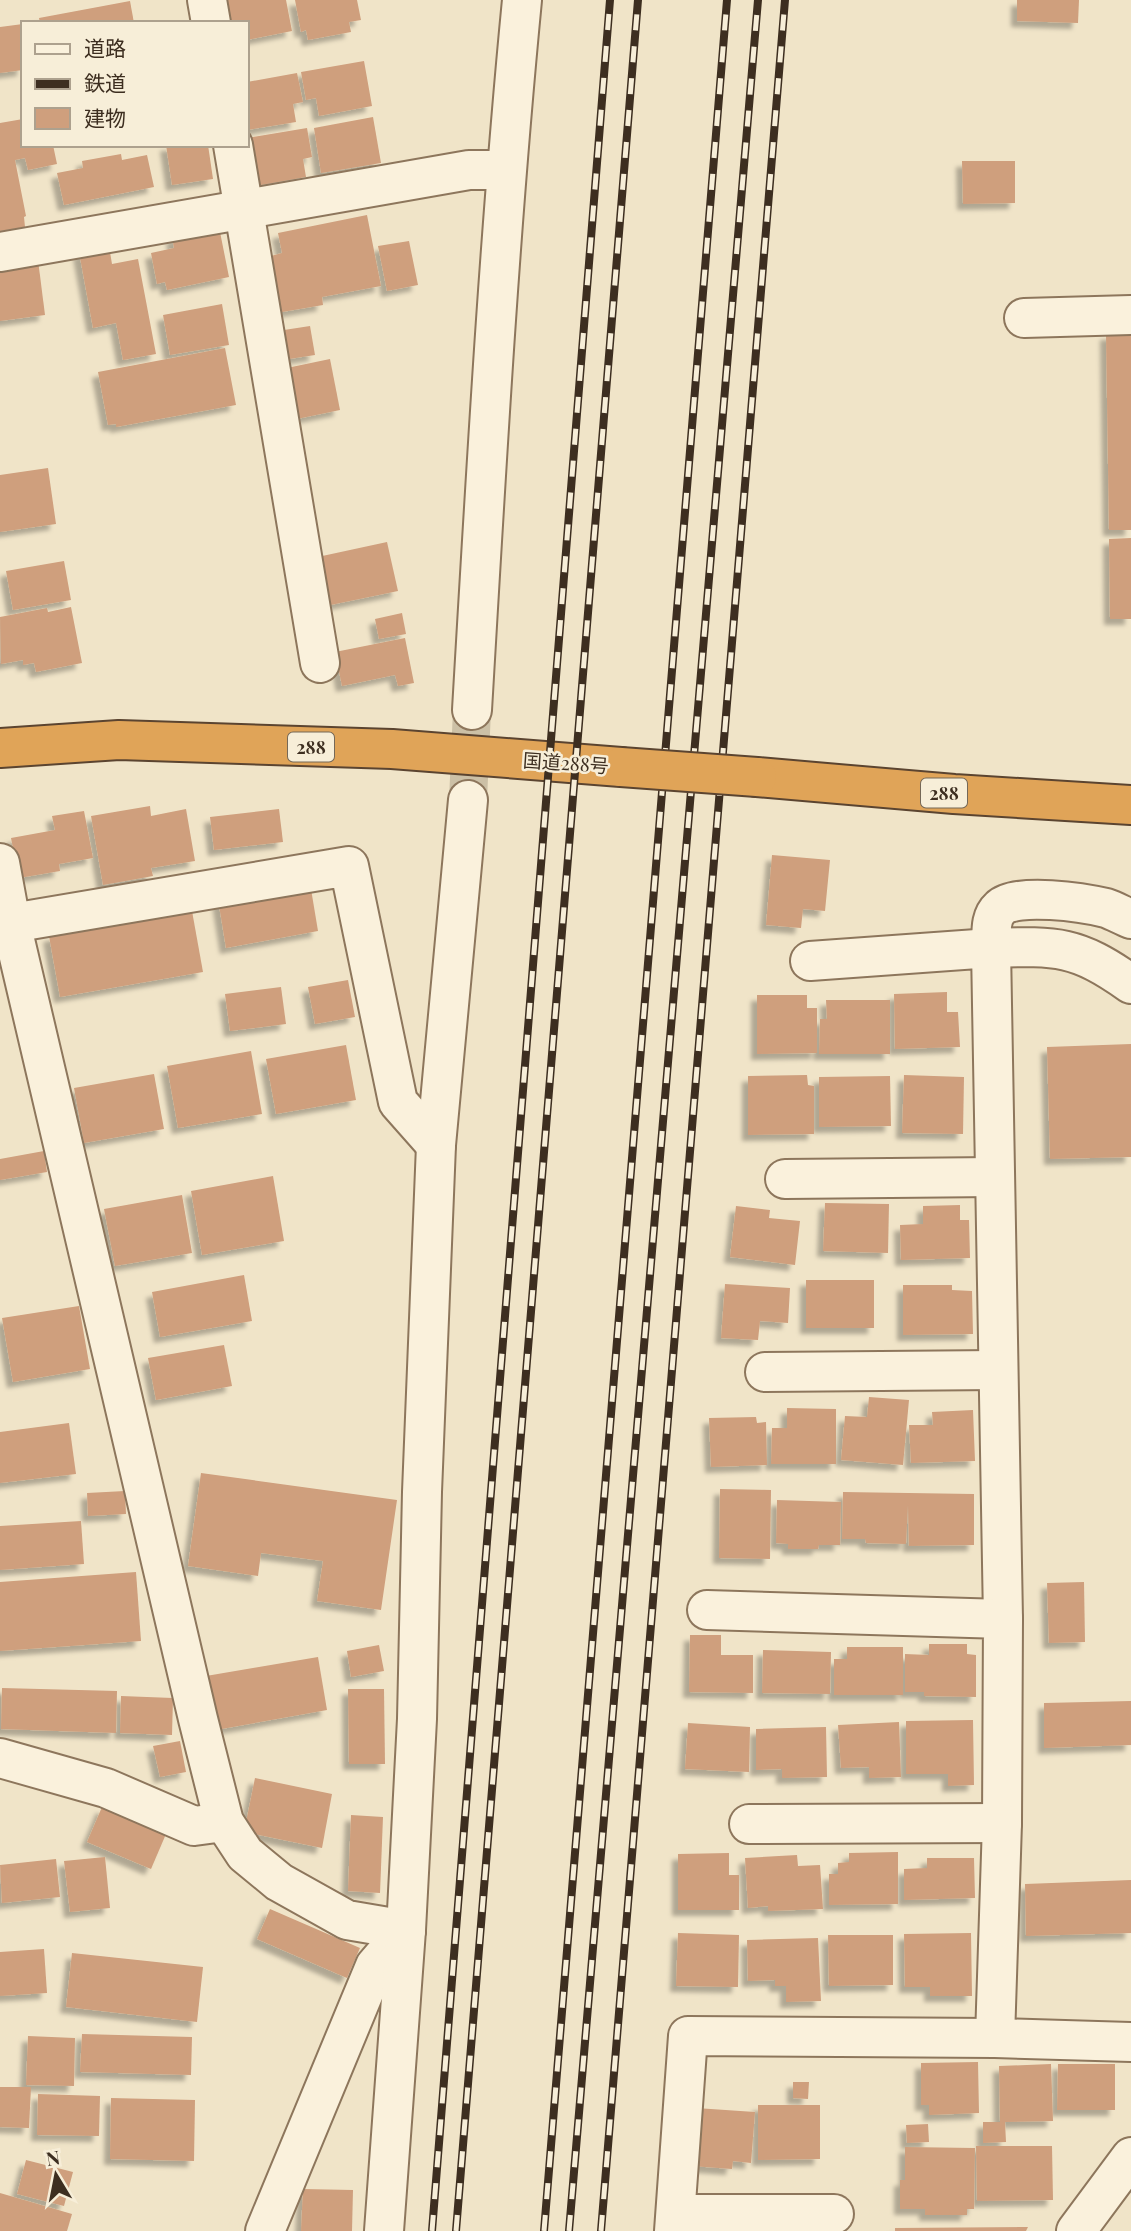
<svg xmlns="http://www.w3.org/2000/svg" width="1131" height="2231" font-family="'Playfair Display','Noto Sans JP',serif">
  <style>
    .building { fill: #cf9f7d; filter: url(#shadow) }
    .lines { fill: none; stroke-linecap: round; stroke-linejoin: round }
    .minor-tunnel { stroke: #ccc0a6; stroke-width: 38; stroke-dasharray: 38 19; stroke-linecap: butt }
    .minor-casing { stroke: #8d765c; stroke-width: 42 }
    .highway-casing { stroke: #5b4430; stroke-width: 42 }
    .minor { stroke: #faf1dc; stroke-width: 38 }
    .highway { stroke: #e0a458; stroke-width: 38 }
    .rail-casing { stroke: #3d2e20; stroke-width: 8 }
    .rail { stroke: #f7eed8; stroke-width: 5; stroke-dasharray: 16; stroke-linecap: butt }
    .highway-bridge-casing { stroke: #5b4430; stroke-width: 42; stroke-linecap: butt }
    .highway-bridge { stroke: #e0a458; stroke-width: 38 }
    .labels { text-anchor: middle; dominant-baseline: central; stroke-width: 5; stroke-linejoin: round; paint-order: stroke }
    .shield { fill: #f7eed8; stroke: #756857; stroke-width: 2 }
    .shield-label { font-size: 18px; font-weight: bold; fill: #3d2e20 }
    .street-label { font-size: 19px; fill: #3d2e20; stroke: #f7eed8 }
  </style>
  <defs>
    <filter id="shadow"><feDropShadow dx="-6" dy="6" stdDeviation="2" flood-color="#0004"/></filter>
  </defs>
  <rect width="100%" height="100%" fill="#f0e4c8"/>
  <!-- building -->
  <g class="building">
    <polygon points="222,0 286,0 292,31 247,40 247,23 227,23"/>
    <polygon points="295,0 357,0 361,20 349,22 351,32 308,40 306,30 301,32"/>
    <polygon points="1017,0 1079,0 1078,23 1017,21"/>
    <polygon points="130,1 134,23 40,23 39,18"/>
    <polygon points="23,24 23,70 0,73 0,27"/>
    <polygon points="364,61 372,106 319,116 316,98 306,100 301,72"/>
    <polygon points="297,73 303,102 293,104 296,122 247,130 247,82"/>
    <polygon points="373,117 381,163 321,173 314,128"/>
    <polygon points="23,119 23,145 53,145 57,164 28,170 25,158 15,160 26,216 24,217 25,227 0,231 0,123"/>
    <polygon points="307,128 312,157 303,159 306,177 255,186 247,138"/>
    <polygon points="166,145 208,145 213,179 172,185"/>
    <polygon points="121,154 122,160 147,155 154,187 64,205 57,173 83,168 82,161"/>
    <polygon points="962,161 1015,161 1015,203 963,204"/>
    <polygon points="367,215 381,286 322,297 323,305 282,312 271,256 282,253 278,233"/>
    <polygon points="219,227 229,277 167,290 165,282 157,284 151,253 174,248 172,237"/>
    <polygon points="409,241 418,285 387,291 378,246"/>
    <polygon points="109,246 112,264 138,259 156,354 123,360 116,323 93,328 79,252"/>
    <polygon points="38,260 45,315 0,321 0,265"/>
    <polygon points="222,304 229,345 170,355 163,315"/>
    <polygon points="310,326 315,355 289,359 284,330"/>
    <polygon points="1106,334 1131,334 1131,530 1109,530"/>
    <polygon points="225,348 236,405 116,427 116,424 108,425 98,372"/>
    <polygon points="330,359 340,410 292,420 282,369"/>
    <polygon points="48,468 56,524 0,532 0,475"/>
    <polygon points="1131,538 1131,619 1110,619 1109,539"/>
    <polygon points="387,542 398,591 316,608 313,558"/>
    <polygon points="64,561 71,600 13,610 6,571"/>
    <polygon points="71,607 82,663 36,672 34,663 23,665 23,660 1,664 0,617 47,608 48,612"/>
    <polygon points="402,613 406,634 379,639 375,619"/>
    <polygon points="405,638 414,683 398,686 395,675 342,686 335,652"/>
    <polygon points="150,806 151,816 186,809 195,861 151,868 153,876 103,885 91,816"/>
    <polygon points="279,809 283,842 214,850 210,817"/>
    <polygon points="84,811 93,858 59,864 60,871 19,878 11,838 55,830 52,816"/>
    <polygon points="772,855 830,860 825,911 803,909 801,928 766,925"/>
    <polygon points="310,883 318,931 226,948 218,899"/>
    <polygon points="192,911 203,972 60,997 49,936"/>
    <polygon points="348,980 355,1017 315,1024 308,987"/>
    <polygon points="281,987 286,1024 230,1031 225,994"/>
    <polygon points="947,992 947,1012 958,1012 960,1047 895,1049 894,994"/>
    <polygon points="757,995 807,995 807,1008 817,1008 817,1053 757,1054"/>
    <polygon points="826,1000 890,1000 890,1054 819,1054 820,1019 827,1019"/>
    <polygon points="1131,1044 1131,1157 1050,1159 1047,1047"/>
    <polygon points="346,1045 356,1100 276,1114 266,1059"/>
    <polygon points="251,1051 262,1114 178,1128 167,1066"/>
    <polygon points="154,1074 164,1129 84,1143 74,1088"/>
    <polygon points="807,1075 808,1085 814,1086 814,1134 748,1135 748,1076"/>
    <polygon points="904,1075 964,1077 963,1134 902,1133"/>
    <polygon points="890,1076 891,1126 819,1127 819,1077"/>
    <polygon points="44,1151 47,1172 0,1180 0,1159"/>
    <polygon points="273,1176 284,1241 202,1255 191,1191"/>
    <polygon points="182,1195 192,1253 115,1266 104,1209"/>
    <polygon points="825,1203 889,1204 888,1253 823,1251"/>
    <polygon points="960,1205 960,1220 969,1220 970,1258 901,1260 900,1225 923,1224 923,1206"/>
    <polygon points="736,1206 770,1210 769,1218 800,1221 795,1265 730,1257"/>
    <polygon points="244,1275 252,1321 160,1337 152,1292"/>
    <rect x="806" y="1280" width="68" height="48"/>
    <polygon points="725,1284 790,1288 788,1323 760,1321 758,1340 721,1338"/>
    <polygon points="903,1285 952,1285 952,1290 972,1291 973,1334 903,1335"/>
    <polygon points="79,1306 90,1369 13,1382 2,1318"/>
    <polygon points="224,1345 232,1386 156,1400 148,1358"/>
    <polygon points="869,1397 909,1400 903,1465 841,1460 845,1416 867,1417"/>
    <polygon points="787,1408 836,1409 836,1464 771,1464 772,1428 787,1428"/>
    <polygon points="973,1410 975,1461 911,1463 909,1425 933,1425 932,1412"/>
    <polygon points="756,1417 757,1423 766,1422 767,1465 711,1467 709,1418"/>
    <polygon points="69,1423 76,1474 0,1483 0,1432"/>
    <polygon points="201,1473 397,1500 381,1610 317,1601 323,1561 261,1553 258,1576 188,1566"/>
    <polygon points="720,1489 771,1490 770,1559 719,1558"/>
    <polygon points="125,1491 126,1514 88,1516 87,1493"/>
    <polygon points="843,1492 974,1494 974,1545 909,1546 908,1505 906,1544 866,1543 865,1539 842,1539"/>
    <polygon points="777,1500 841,1502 840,1545 819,1545 818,1549 788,1549 788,1544 776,1543"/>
    <polygon points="81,1521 84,1564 0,1570 0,1526"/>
    <polygon points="136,1572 141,1641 0,1651 0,1582"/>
    <polygon points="1084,1582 1085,1642 1049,1643 1047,1583"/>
    <polygon points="690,1635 721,1635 721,1655 753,1655 753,1693 689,1692"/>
    <polygon points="929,1644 967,1644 967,1654 976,1655 976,1697 924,1696 924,1692 905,1692 905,1654 929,1655"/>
    <polygon points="379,1645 384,1671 351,1677 347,1651"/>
    <polygon points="847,1647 903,1647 903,1695 834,1695 834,1659 847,1659"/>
    <polygon points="763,1650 831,1652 830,1694 762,1693"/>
    <polygon points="318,1657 327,1710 216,1730 206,1676"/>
    <polygon points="2,1688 117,1691 116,1733 1,1729"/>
    <polygon points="348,1689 384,1689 385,1764 349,1764"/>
    <polygon points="121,1696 173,1698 172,1735 120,1733"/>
    <polygon points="1131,1701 1131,1745 1044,1748 1044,1703"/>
    <polygon points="973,1720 974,1785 948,1786 948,1774 906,1774 906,1721"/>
    <polygon points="899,1722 901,1777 869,1778 869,1767 841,1768 838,1725"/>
    <polygon points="688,1723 750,1727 749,1772 685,1769"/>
    <polygon points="826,1727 827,1777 782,1778 782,1769 756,1770 756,1729"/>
    <polygon points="180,1741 186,1772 160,1777 153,1746"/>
    <polygon points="255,1778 332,1794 322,1848 244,1832"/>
    <polygon points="102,1807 166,1834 151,1869 87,1842"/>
    <polygon points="351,1815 383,1817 380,1893 348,1891"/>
    <polygon points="898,1852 898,1904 829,1905 829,1874 838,1874 838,1863 849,1862 849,1853"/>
    <polygon points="729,1853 729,1875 739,1875 739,1910 678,1910 678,1854"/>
    <polygon points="797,1855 798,1866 820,1865 823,1909 768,1911 768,1906 748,1908 745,1858"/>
    <polygon points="105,1857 110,1908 70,1912 64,1861"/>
    <polygon points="927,1858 974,1858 975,1898 904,1900 904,1869 927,1868"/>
    <polygon points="56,1859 60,1897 2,1903 0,1865"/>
    <polygon points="1131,1880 1131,1933 1026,1936 1025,1884"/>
    <polygon points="270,1909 360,1948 347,1978 257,1939"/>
    <polygon points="678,1933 739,1935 738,1987 676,1986"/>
    <polygon points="971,1933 972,1996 930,1996 930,1987 905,1987 904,1934"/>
    <polygon points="828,1935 893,1935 893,1985 829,1986"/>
    <polygon points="818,1938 821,2001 786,2002 786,1986 775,1986 775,1980 748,1981 747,1940"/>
    <polygon points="44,1949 47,1993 0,1996 0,1952"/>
    <polygon points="72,1953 203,1967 197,2022 66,2007"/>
    <polygon points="82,2034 192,2037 191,2075 80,2072"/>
    <polygon points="28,2036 75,2038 74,2086 26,2085"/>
    <polygon points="978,2062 979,2113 929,2115 929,2105 921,2105 921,2063"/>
    <polygon points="1051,2064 1053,2121 1005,2122 1006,2142 983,2143 983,2122 1000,2122 999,2066"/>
    <polygon points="1058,2064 1115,2064 1115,2110 1057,2110"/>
    <polygon points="793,2082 809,2082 808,2099 793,2098"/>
    <polygon points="0,2087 31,2087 29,2128 0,2127"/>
    <polygon points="38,2094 100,2096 99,2136 37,2135"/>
    <polygon points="111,2098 195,2100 194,2161 110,2159"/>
    <polygon points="758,2105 820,2105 820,2159 758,2160"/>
    <polygon points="696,2108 755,2112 751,2163 733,2161 732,2169 692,2166"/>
    <polygon points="928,2124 929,2142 907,2143 906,2125"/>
    <polygon points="976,2146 1052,2146 1053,2200 977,2201"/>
    <polygon points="905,2147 975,2148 974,2209 967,2209 967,2215 925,2215 925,2209 900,2209 900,2180 905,2180"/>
    <polygon points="26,2160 73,2172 64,2206 17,2194"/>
    <polygon points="303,2189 353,2190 352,2231 301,2231"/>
    <polygon points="0,2193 72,2214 67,2231 0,2231"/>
    <polygon points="1028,2227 1026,2231 895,2231 895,2228"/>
  </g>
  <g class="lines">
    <!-- minor-tunnel -->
    <polyline class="minor-tunnel" points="468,800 472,710"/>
    <!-- minor casing -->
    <g class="minor-casing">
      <g id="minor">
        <polyline points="207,0 211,23"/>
        <polyline points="233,145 320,663"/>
        <polyline points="0,252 469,170 506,170"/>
        <polyline points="1024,318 1131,315"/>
        <path d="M472,710C486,473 499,237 522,0"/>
        <polyline points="0,863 11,923 198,1719 224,1822 245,1854 279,1882 347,1920 406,1930"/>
        <path d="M1131,919C1123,916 1115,911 1106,908C1085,903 1016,892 1000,908C989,918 992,934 991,948C1057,946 1076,945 1131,984"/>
        <polyline points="0,925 349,866 398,1102 436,1145"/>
        <polyline points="810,961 991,948 1003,1619"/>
        <polyline points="785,1179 995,1177"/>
        <polyline points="765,1372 997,1370"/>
        <polyline points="707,1610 1003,1619 1002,1823 995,2038"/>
        <polyline points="0,1758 106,1788 194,1826 224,1822"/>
        <polyline points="749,1824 1002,1823"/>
        <polyline points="676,2214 834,2214"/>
        <polyline points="265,2231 375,1966 406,1930"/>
        <polyline points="384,2231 406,1930 417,1719 422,1492 436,1145 468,800"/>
        <polyline points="674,2231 688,2036 995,2038 1131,2042"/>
        <polyline points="1076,2231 1131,2157"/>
      </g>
    </g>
    <!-- highway casing -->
    <g class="highway-casing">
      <g id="highway">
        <polyline points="0,748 119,740 392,749 621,767"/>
        <polyline points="757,777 954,794 1131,805"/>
      </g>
    </g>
    <!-- minor -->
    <use href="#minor" class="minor"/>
    <!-- highway -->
    <use href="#highway" class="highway"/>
    <!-- rail casing -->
    <g class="rail-casing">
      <g id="rail">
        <polyline points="432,2231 610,0"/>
        <polyline points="456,2231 638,0"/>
        <polyline points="544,2231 727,0"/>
        <polyline points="569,2231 758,0"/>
        <polyline points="601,2231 785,0"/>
      </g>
    </g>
    <!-- rail -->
    <use href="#rail" class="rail"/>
    <!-- highway-bridge casing -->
    <g class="highway-bridge-casing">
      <polyline id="highway-bridge" points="621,767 757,777"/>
    </g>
    <!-- highway-bridge -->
    <use href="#highway-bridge" class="highway-bridge"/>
  </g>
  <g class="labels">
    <!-- shield labels -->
    <g class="shield">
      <rect x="288" y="732.5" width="46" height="29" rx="5"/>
      <rect x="921" y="778.5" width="46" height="29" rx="5"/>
    </g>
    <g class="shield-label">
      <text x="311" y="747">288</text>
      <text x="944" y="793">288</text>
    </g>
    <!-- street labels -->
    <g class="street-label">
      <text transform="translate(566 762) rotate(4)">国道288号</text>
    </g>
  </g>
  <!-- legend -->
  <rect x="21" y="21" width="228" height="126" fill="#f7eed8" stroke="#ada18e" stroke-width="2"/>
  <rect x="35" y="44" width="35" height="10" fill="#faf1dc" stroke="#ada18e" stroke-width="2"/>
  <text x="84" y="56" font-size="21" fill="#3d2e20">道路</text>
  <rect x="35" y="79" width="35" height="10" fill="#3d2e20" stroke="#ada18e" stroke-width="2"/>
  <text x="84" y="91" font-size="21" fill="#3d2e20">鉄道</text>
  <rect x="35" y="108" width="35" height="21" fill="#cf9f7d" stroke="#ada18e" stroke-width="2"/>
  <text x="84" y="126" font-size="21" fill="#3d2e20">建物</text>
  <!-- north arrow -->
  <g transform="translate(56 2175) rotate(350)" stroke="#f7eed8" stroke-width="5" paint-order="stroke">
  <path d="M0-5L12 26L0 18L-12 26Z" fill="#3d2e20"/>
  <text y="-10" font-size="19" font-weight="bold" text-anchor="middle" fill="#3d2e20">N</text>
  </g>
</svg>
